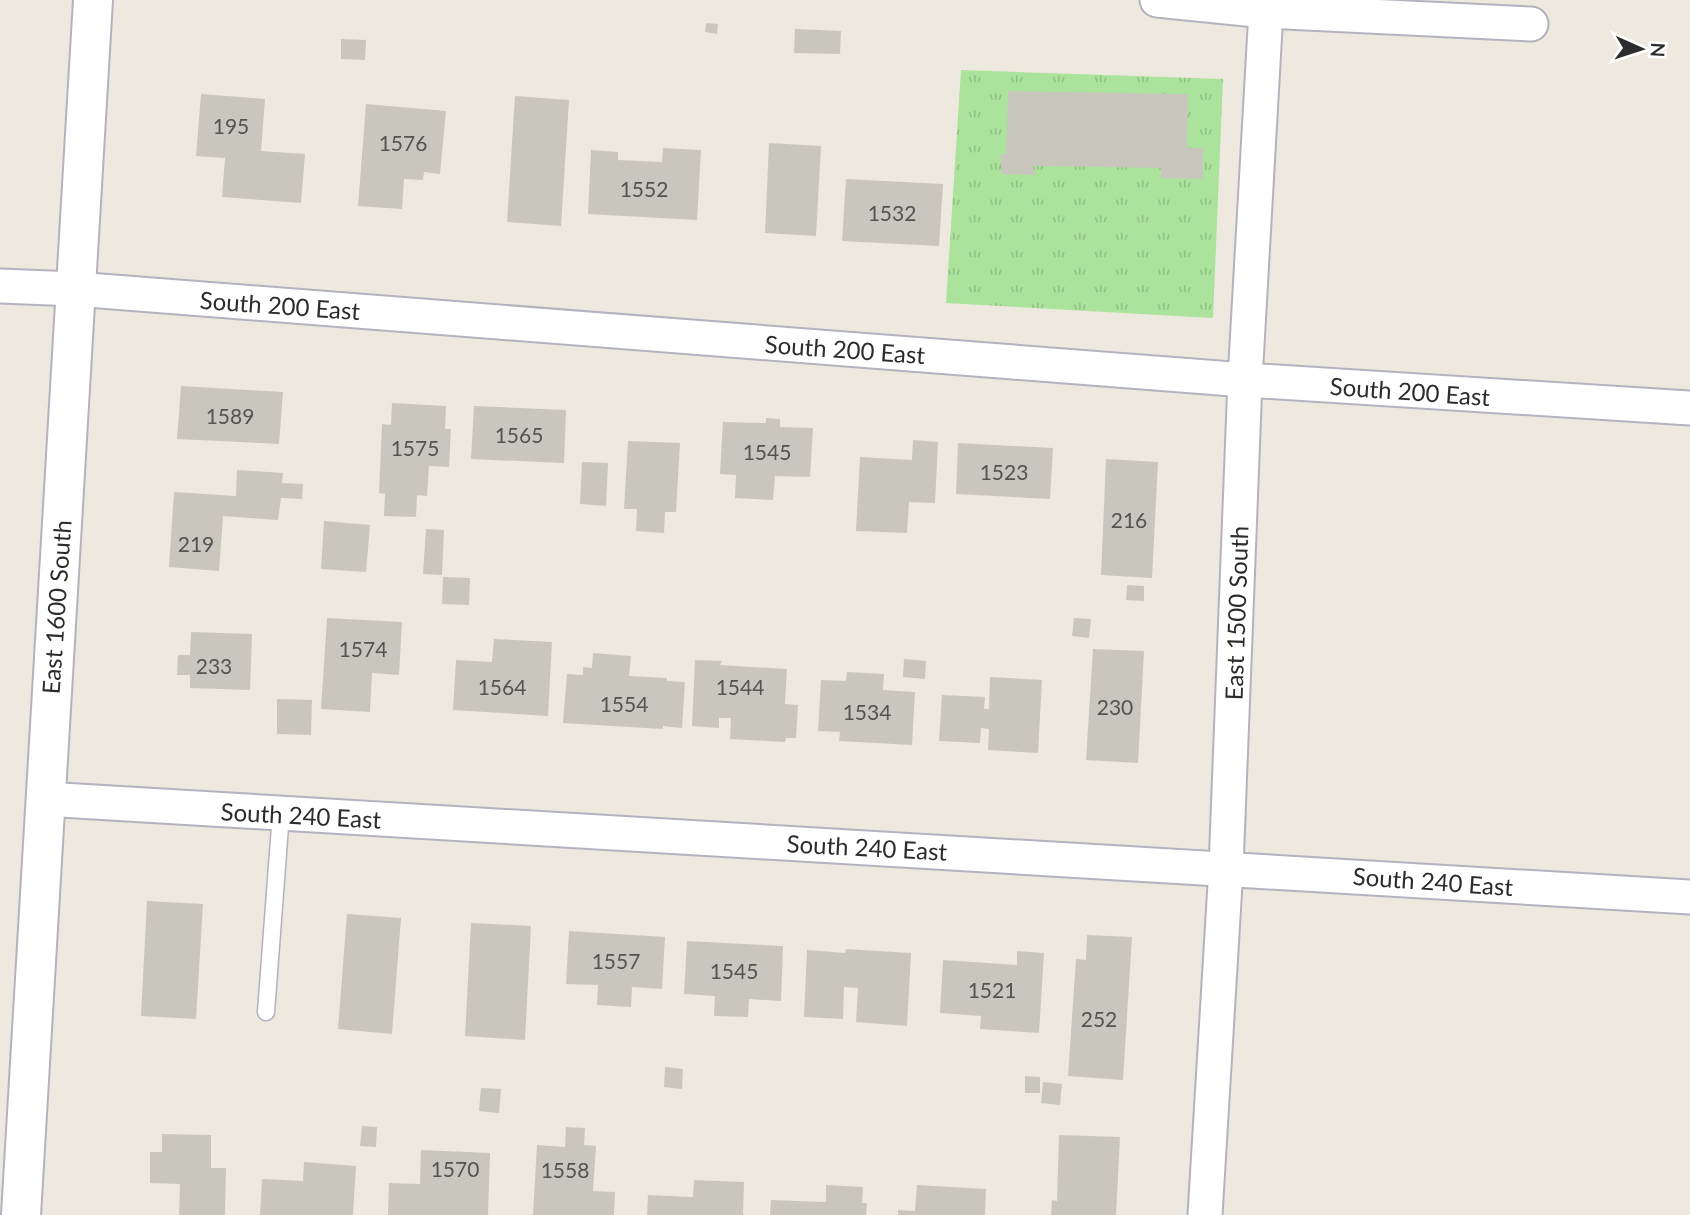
<svg xmlns="http://www.w3.org/2000/svg" width="1690" height="1215" font-family="Lato,sans-serif">
  <style>
    .grass { fill: url(#grass-tufts) }
    .building { fill: #c9c7bd }
    .lines { fill: none; stroke-linecap: round; stroke-linejoin: round }
    .service-casing { stroke: #b2b3bf; stroke-width: 19 }
    .minor-casing { stroke: #b2b3bf; stroke-width: 37 }
    .tertiary-casing { stroke: #b2b3bf; stroke-width: 42 }
    .service { stroke: #fff; stroke-width: 16 }
    .minor { stroke: #fff; stroke-width: 33 }
    .tertiary { stroke: #fff; stroke-width: 38 }
    .labels { text-anchor: middle; dominant-baseline: central; stroke-width: 5; stroke-linejoin: round; paint-order: stroke }
    .number-label { font-size: 21px; fill: #535350 }
    .street-label { font-size: 24px; fill: #2c2c2c; stroke: #fff }
  </style>
  <defs>
    <pattern id="grass-tufts" width="24" height="20" patternUnits="userSpaceOnUse" patternTransform="scale(1.75)"><rect width="24" height="20" fill="#abe39d"/><path d="M3 7l-1-3M5 7V3M7 7l1-3M15 17l-1-3M17 17v-4M19 17l1-3" fill="none" stroke="#93c387"/></pattern>
  </defs>
  <rect width="100%" height="100%" fill="#ede9df"/>
  <!-- grass -->
  <polygon class="grass" points="961,70 1223,79 1213,318 946,303"/>
  <!-- building -->
  <g class="building">
    <polygon points="706,23 718,24 717,34 705,32"/>
    <polygon points="795,29 841,31 840,54 794,53"/>
    <polygon points="341,39 366,40 365,60 341,59"/>
    <polygon points="1008,91 1188,94 1187,148 1203,148 1203,179 1161,178 1161,168 1033,166 1035,175 1001,174 1001,154 1006,154"/>
    <polygon points="201,94 265,99 261,151 305,154 301,203 222,197 225,158 196,156"/>
    <polygon points="515,96 569,100 561,226 507,222"/>
    <polygon points="366,104 446,111 440,174 424,172 423,180 404,179 402,209 358,206"/>
    <polygon points="769,143 821,146 816,236 765,233"/>
    <polygon points="663,148 701,150 697,220 588,214 591,150 618,152 618,160 662,162"/>
    <polygon points="846,179 943,184 939,246 842,241"/>
    <polygon points="181,386 283,392 279,444 177,439"/>
    <polygon points="392,403 446,406 445,429 451,429 449,467 429,466 427,496 417,495 416,517 384,516 385,494 379,493 382,424 391,425"/>
    <polygon points="474,406 566,410 564,463 471,459"/>
    <polygon points="766,418 780,419 780,427 813,428 810,477 775,476 773,500 735,498 736,475 720,474 723,422 766,423"/>
    <polygon points="913,440 938,442 935,503 909,502 907,533 856,531 860,457 912,460"/>
    <polygon points="628,441 680,443 676,512 665,512 664,533 636,531 637,509 624,509"/>
    <polygon points="958,443 1053,448 1050,499 956,494"/>
    <polygon points="1106,459 1158,462 1152,578 1101,575"/>
    <polygon points="582,462 608,463 606,506 580,504"/>
    <polygon points="237,470 283,473 282,483 303,484 302,499 281,498 278,520 223,516 219,571 169,567 174,492 236,496"/>
    <polygon points="324,521 370,525 366,572 321,569"/>
    <polygon points="426,529 444,530 442,575 423,574"/>
    <polygon points="443,577 470,578 469,605 442,604"/>
    <polygon points="1127,585 1144,586 1144,601 1126,600"/>
    <polygon points="327,618 402,622 399,675 372,673 370,712 321,709"/>
    <polygon points="1074,618 1091,619 1089,638 1072,636"/>
    <polygon points="191,632 252,634 250,690 190,688 190,675 177,675 178,655 190,655"/>
    <polygon points="494,639 552,642 548,716 453,710 456,660 492,662"/>
    <polygon points="1093,649 1144,651 1138,763 1086,760"/>
    <polygon points="593,653 631,656 629,676 667,678 667,681 685,682 682,728 663,726 663,729 563,723 567,674 583,675 583,667 592,668"/>
    <polygon points="904,659 926,661 925,679 903,677"/>
    <polygon points="695,660 722,661 720,665 787,669 785,704 798,705 796,738 786,738 785,742 730,739 731,718 719,718 719,728 692,726"/>
    <polygon points="847,672 884,674 883,690 915,692 912,745 839,741 840,732 818,731 821,680 846,681"/>
    <polygon points="990,677 1042,680 1038,753 988,750 989,729 981,728 980,743 939,741 942,695 985,697 984,709 989,709"/>
    <polygon points="277,699 312,700 311,735 277,734"/>
    <polygon points="147,901 203,904 196,1019 141,1016"/>
    <polygon points="347,914 401,918 392,1034 338,1029"/>
    <polygon points="471,923 531,926 525,1040 465,1036"/>
    <polygon points="569,931 665,937 662,989 632,987 631,1007 597,1005 598,985 566,984"/>
    <polygon points="1087,935 1132,937 1123,1080 1068,1076 1076,959 1086,960"/>
    <polygon points="687,941 783,946 781,1001 749,999 748,1017 714,1016 715,996 684,994"/>
    <polygon points="846,949 911,953 907,1026 856,1022 858,988 844,987 843,1019 804,1017 807,950 845,953"/>
    <polygon points="1017,951 1044,953 1039,1033 980,1029 981,1016 940,1013 943,960 1017,965"/>
    <polygon points="665,1067 683,1069 682,1089 664,1087"/>
    <polygon points="1025,1076 1040,1077 1040,1093 1025,1093"/>
    <polygon points="1043,1082 1062,1084 1060,1105 1041,1103"/>
    <polygon points="481,1088 501,1089 499,1113 479,1111"/>
    <polygon points="362,1126 377,1127 376,1147 360,1146"/>
    <polygon points="566,1127 585,1128 584,1145 596,1146 593,1191 615,1192 614,1215 533,1215 537,1145 565,1147"/>
    <polygon points="162,1134 211,1135 211,1168 226,1168 225,1215 179,1215 180,1184 150,1183 150,1152 162,1152"/>
    <polygon points="1059,1135 1120,1137 1116,1215 1051,1215 1052,1200 1057,1201"/>
    <polygon points="421,1150 490,1153 488,1215 388,1215 389,1183 420,1184"/>
    <polygon points="304,1162 356,1166 353,1215 260,1215 262,1179 303,1181"/>
    <polygon points="694,1180 744,1182 743,1215 647,1215 648,1195 693,1197"/>
    <polygon points="826,1185 863,1187 862,1203 867,1203 866,1215 770,1215 771,1200 826,1202"/>
    <polygon points="917,1185 986,1189 985,1215 898,1215 898,1210 915,1211"/>
  </g>
  <g class="lines">
    <!-- service casing -->
    <g class="service-casing">
      <polyline id="service" points="266,1012 281,813"/>
    </g>
    <!-- minor casing -->
    <g class="minor-casing">
      <g id="minor">
        <polyline points="1157,0 1266,11 1531,24"/>
        <polyline points="0,286 75,289 1245,380 1690,408"/>
        <polyline points="44,799 1690,897"/>
        <polyline points="1205,1215 1226,868 1245,380 1266,11"/>
      </g>
    </g>
    <!-- tertiary casing -->
    <g class="tertiary-casing">
      <polyline id="tertiary" points="21,1215 93,0"/>
    </g>
    <!-- service -->
    <use href="#service" class="service"/>
    <!-- minor -->
    <use href="#minor" class="minor"/>
    <!-- tertiary -->
    <use href="#tertiary" class="tertiary"/>
  </g>
  <g class="labels">
    <!-- number labels -->
    <g class="number-label">
      <text x="231" y="125">195</text>
      <text x="403" y="142">1576</text>
      <text x="644" y="188">1552</text>
      <text x="892" y="212">1532</text>
      <text x="230" y="415">1589</text>
      <text x="519" y="434">1565</text>
      <text x="415" y="447">1575</text>
      <text x="767" y="451">1545</text>
      <text x="1004" y="471">1523</text>
      <text x="1129" y="519">216</text>
      <text x="196" y="543">219</text>
      <text x="363" y="648">1574</text>
      <text x="214" y="665">233</text>
      <text x="502" y="686">1564</text>
      <text x="740" y="686">1544</text>
      <text x="624" y="703">1554</text>
      <text x="1115" y="706">230</text>
      <text x="867" y="711">1534</text>
      <text x="616" y="960">1557</text>
      <text x="734" y="970">1545</text>
      <text x="992" y="989">1521</text>
      <text x="1099" y="1018">252</text>
      <text x="455" y="1168">1570</text>
      <text x="565" y="1169">1558</text>
    </g>
    <!-- street labels -->
    <g class="street-label">
      <text transform="translate(280 305) rotate(4)">South 200 East</text>
      <text transform="translate(845 349) rotate(4)">South 200 East</text>
      <text transform="translate(1410 391) rotate(4)">South 200 East</text>
      <text transform="translate(56 607) rotate(-86)">East 1600 South</text>
      <text transform="translate(1236 613) rotate(-88)">East 1500 South</text>
      <text transform="translate(301 815) rotate(3)">South 240 East</text>
      <text transform="translate(867 847) rotate(3)">South 240 East</text>
      <text transform="translate(1433 881) rotate(4)">South 240 East</text>
    </g>
  </g>
  <!-- north arrow -->
  <g transform="translate(1641 49) rotate(93)" stroke="#ffffff" stroke-width="5" paint-order="stroke">
  <path d="M0-5L12 26L0 18L-12 26Z" fill="#2c2c2c"/>
  <text y="-10" font-size="19" font-weight="bold" text-anchor="middle" fill="#2c2c2c">N</text>
  </g>
</svg>
